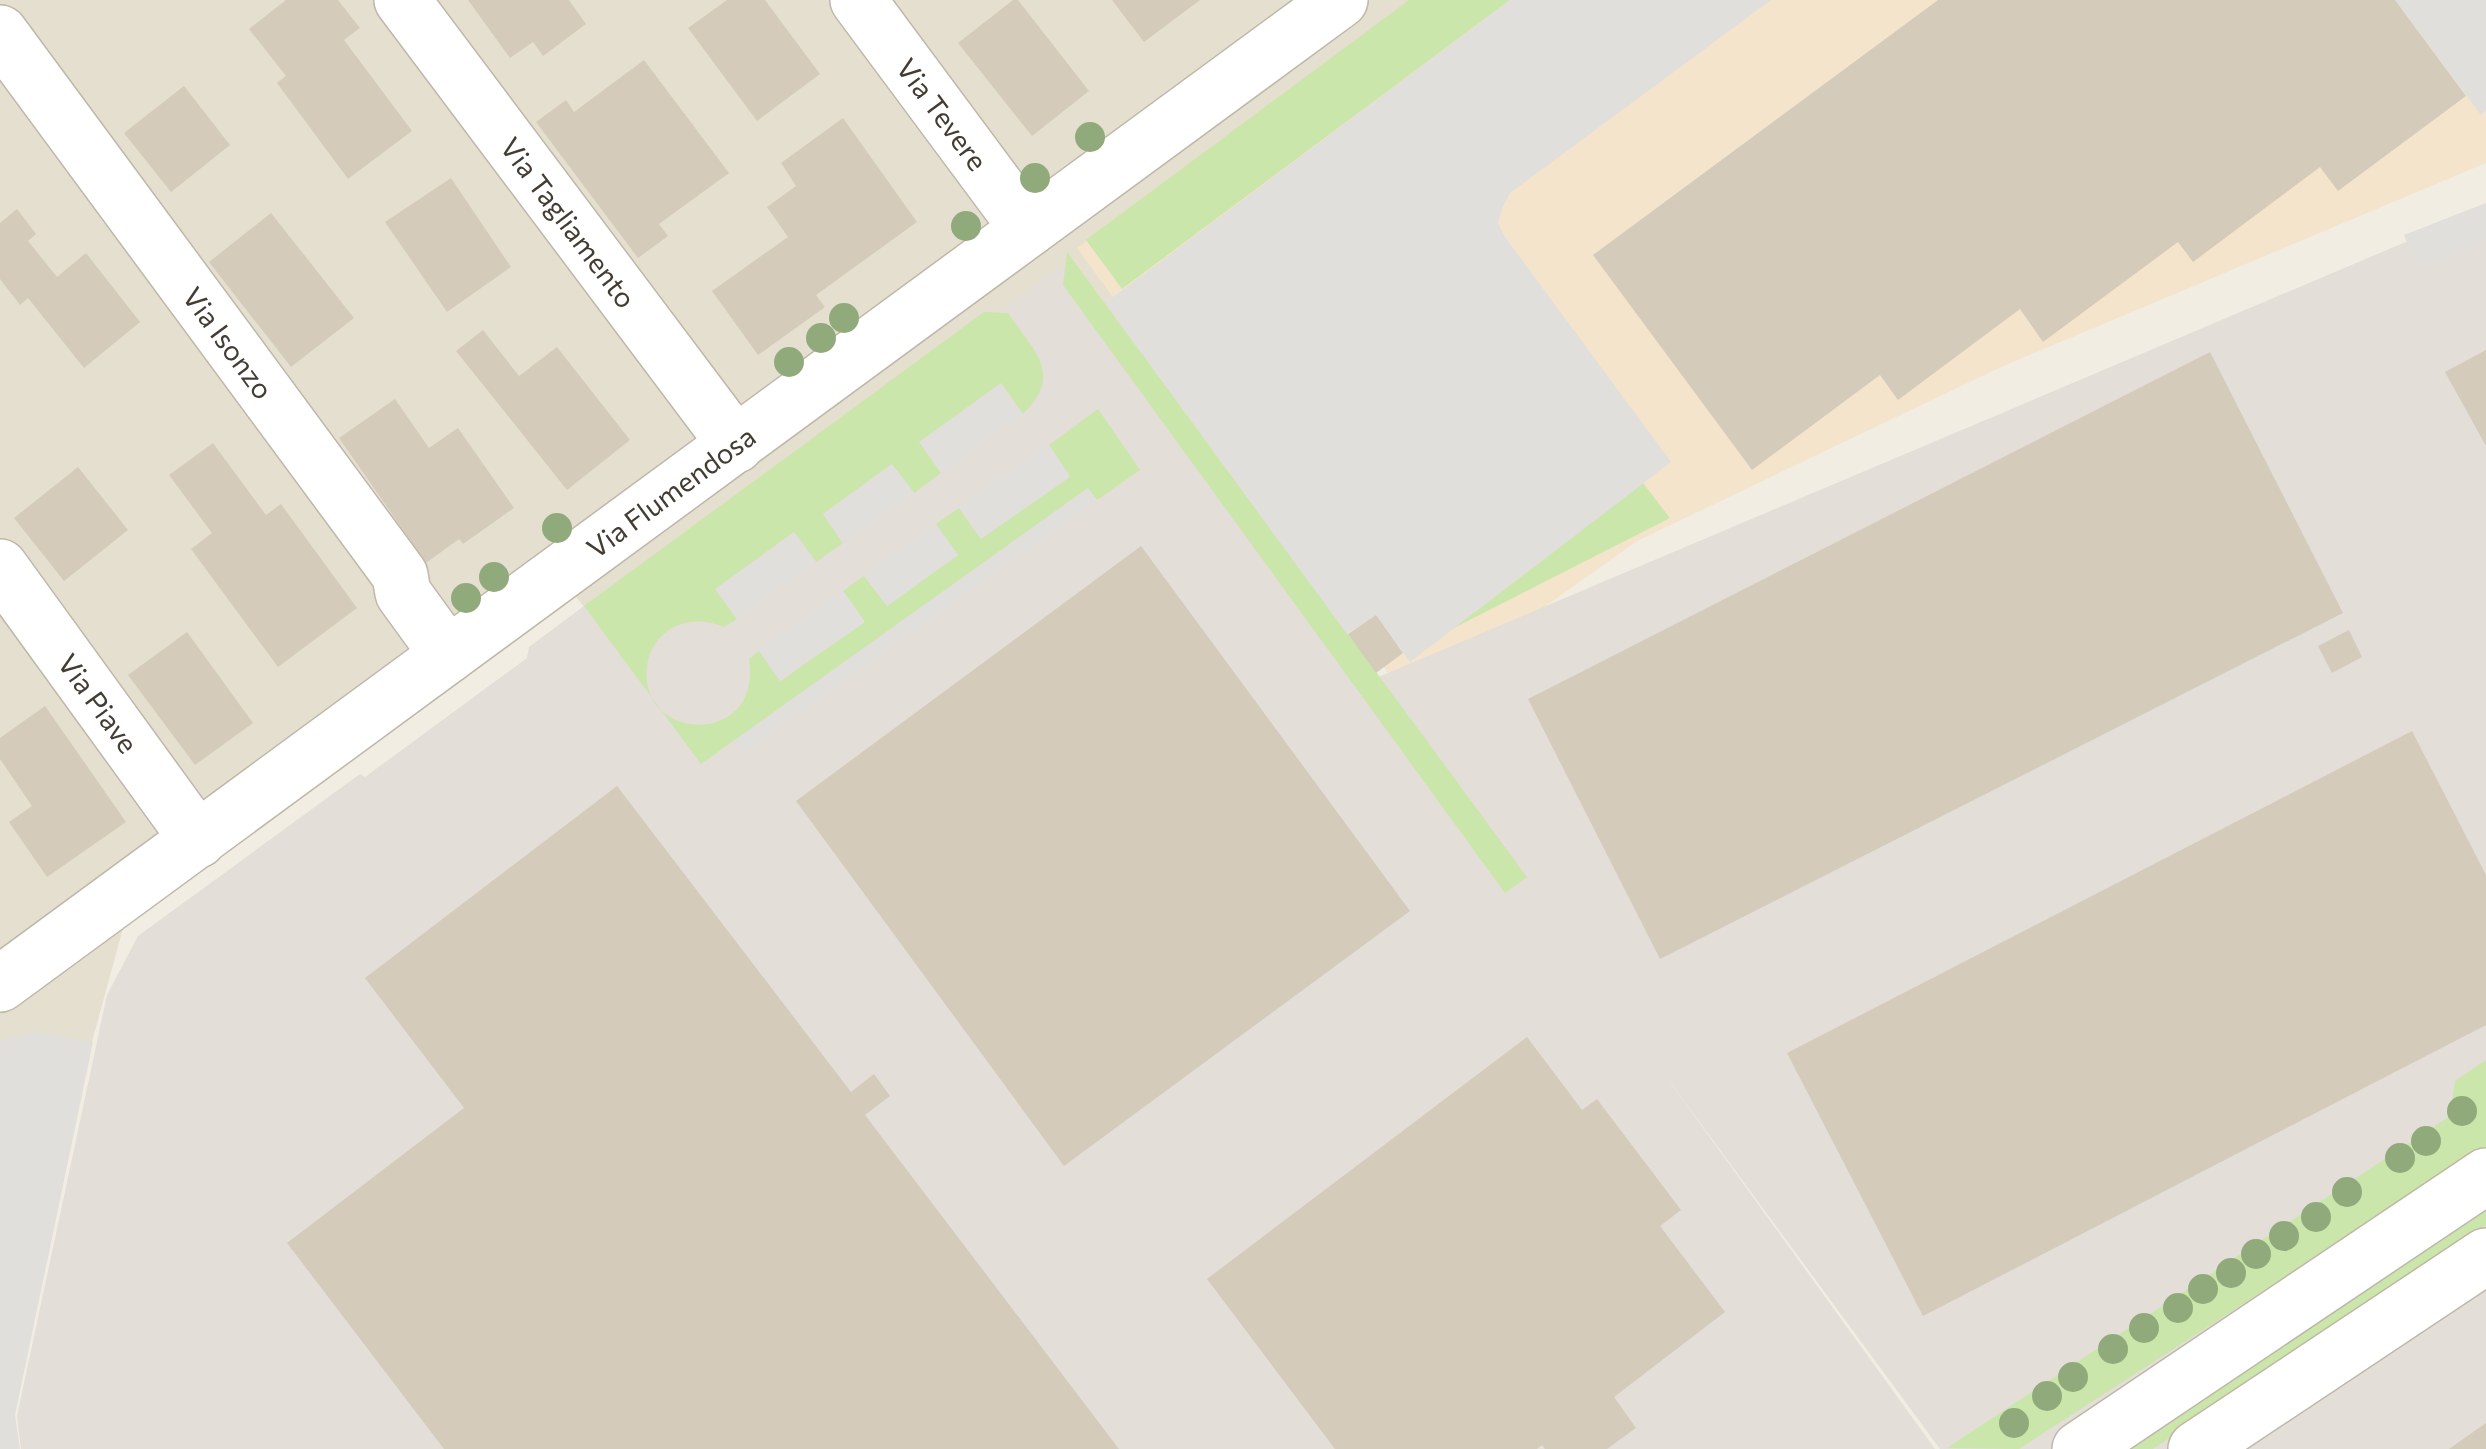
<svg xmlns="http://www.w3.org/2000/svg" width="2486" height="1449" font-family="Commissioner,sans-serif">
  <style>
    .residential { fill: #e5dfd0 }
    .commercial { fill: #f4e4cc }
    .industrial { fill: #e3ded7 }
    .green { fill: #cae6aa }
    .parking { fill: #e1dfdb }
    .building { fill: #d5cbbb }
    .lines { fill: none; stroke-linecap: round; stroke-linejoin: round }
    .minor-casing { stroke: #bfb7a8; stroke-width: 58 }
    .minor { stroke: #fff; stroke-width: 55 }
    .tree { fill: #91aa7b }
    .labels { text-anchor: middle; dominant-baseline: central; stroke-width: 9; stroke-linejoin: round; paint-order: stroke }
    .street-label { font-size: 28px; fill: #423c33; stroke: #fff }
  </style>
  <rect width="100%" height="100%" fill="#f1ede2"/>
  <!-- residential -->
  <polygon class="residential" points="0,0 1417,0 1222,446 741,799 572,592 125,921 0,1378"/>
  <!-- commercial -->
  <polygon class="commercial" points="1417,0 2486,0 2486,163 2001,367 1637,541 1410,703 1077,248"/>
  <!-- industrial -->
  <polygon class="industrial" points="2486,208 2486,1449 1940,1449 1659,1067 1935,1449 21,1449 17,1416 107,995 138,936 360,774 365,777 527,658 529,647 584,606 589,612 1071,258 1376,678"/>
  <!-- green -->
  <g class="green">
    <polygon points="1409,0 1510,0 1122,289 1086,240"/>
    <polygon points="1067,252 1527,877 1505,893 1063,285"/>
    <path d="M984,312L1008,313C1034,351 1064,374 1023,414L1001,384L920,442L941,473L914,493L892,464L823,514L843,543L816,562L794,532L716,590L737,619L724,627C705,619 682,619 665,633C655,641 648,654 647,666C637,743 763,748 749,659L759,651L781,681L864,621L843,591L864,576L887,606L958,555L936,524L959,508L981,539L1070,477L1049,445L1098,409L1140,470L1097,500L1088,488L701,764L584,606Z"/>
    <polygon points="1643,483 1670,518 1450,630"/>
    <polygon points="2486,1060 2486,1147 2019,1449 1947,1448 2450,1116 2455,1081"/>
    <polygon points="2486,1205 2486,1225 2153,1449 2124,1449"/>
  </g>
  <!-- parking -->
  <g class="parking">
    <polygon points="1510,0 1771,0 1510,193 1502,209 1498,223 1505,237 1671,462 1410,662 1376,615 1347,634 1105,303"/>
    <polygon points="2395,0 2486,0 2486,110 2481,115"/>
    <polygon points="2486,203 2486,241 2417,268 2404,235"/>
    <polygon points="1001,383 1023,414 941,473 919,442"/>
    <polygon points="1049,445 1070,476 981,539 959,508"/>
    <polygon points="892,464 914,493 843,543 823,514"/>
    <polygon points="1088,488 1097,500 743,753 734,741"/>
    <polygon points="936,524 958,555 887,606 864,576"/>
    <polygon points="794,532 816,562 737,619 715,589"/>
    <polygon points="843,591 865,622 780,681 759,651"/>
    <polygon points="35,1032 93,1042 15,1415 20,1449 0,1449 0,1041"/>
  </g>
  <!-- building -->
  <g class="building">
    <polygon points="286,0 338,0 360,28 344,40 412,131 348,179 277,83 286,76 249,29"/>
    <polygon points="468,0 569,0 586,24 543,56 533,42 510,58"/>
    <polygon points="727,0 765,0 820,74 757,121 688,28"/>
    <polygon points="1013,0 1018,0 1089,91 1032,136 958,43"/>
    <polygon points="1112,0 1200,0 1144,42"/>
    <polygon points="1938,0 2395,0 2466,96 2338,191 2320,167 2193,262 2178,242 2043,342 2020,309 1898,400 1880,375 1752,470 1593,255"/>
    <polygon points="644,60 729,173 659,224 668,236 638,258 536,122 566,100 574,112"/>
    <polygon points="184,86 230,145 171,192 124,133"/>
    <polygon points="843,118 917,222 816,295 825,307 758,355 712,291 788,237 767,207 796,186 781,163"/>
    <polygon points="451,178 511,267 447,312 385,222"/>
    <polygon points="17,209 36,234 28,241 57,277 86,253 140,322 84,368 28,298 20,305 0,279 0,223"/>
    <polygon points="271,213 354,318 291,367 209,262"/>
    <polygon points="483,330 519,376 557,347 630,440 567,490 456,351"/>
    <polygon points="2486,350 2486,446 2445,372"/>
    <polygon points="2210,352 2343,613 1660,959 1528,699"/>
    <polygon points="395,399 429,448 458,428 514,508 463,544 459,539 426,563 339,438"/>
    <polygon points="213,443 266,515 281,504 357,608 278,667 191,549 212,533 169,475"/>
    <polygon points="78,467 128,530 64,581 14,518"/>
    <polygon points="1141,546 1410,911 1064,1166 796,801"/>
    <polygon points="1376,615 1403,653 1376,673 1348,634"/>
    <polygon points="2349,630 2362,657 2332,673 2318,646"/>
    <polygon points="187,632 253,723 195,765 128,675"/>
    <polygon points="45,706 126,822 47,877 9,822 32,806 0,759 0,738"/>
    <polygon points="2412,731 2486,875 2486,1025 1923,1316 1787,1053"/>
    <polygon points="617,786 851,1092 874,1074 890,1096 865,1115 1119,1449 444,1449 287,1243 464,1108 365,978"/>
    <polygon points="1527,1037 1582,1110 1597,1099 1681,1210 1660,1226 1725,1312 1614,1397 1636,1428 1607,1449 1545,1449 1542,1445 1537,1449 1335,1449 1207,1279"/>
    <polygon points="2486,1423 2486,1449 2449,1449"/>
  </g>
  <g class="lines">
    <!-- minor casing -->
    <g class="minor-casing">
      <g id="minor">
        <path id="s1" d="M402,0L736,445"/>
        <path id="s2" d="M858,0L1028,229"/>
        <path id="s3" d="M0,33L400,575L403,593L448,655"/>
        <path id="s4" d="M0,567L198,840"/>
        <path id="s5" d="M0,984L1340,0"/>
        <polyline points="2080,1449 2486,1176"/>
        <polyline points="2196,1449 2486,1256"/>
      </g>
    </g>
    <!-- minor -->
    <use href="#minor" class="minor"/>
  </g>
  <!-- trees -->
  <g class="tree">
    <circle cx="1090" cy="137" r="15"/>
    <circle cx="1035" cy="178" r="15"/>
    <circle cx="966" cy="226" r="15"/>
    <circle cx="844" cy="318" r="15"/>
    <circle cx="821" cy="338" r="15"/>
    <circle cx="789" cy="362" r="15"/>
    <circle cx="557" cy="528" r="15"/>
    <circle cx="494" cy="577" r="15"/>
    <circle cx="466" cy="598" r="15"/>
    <circle cx="2462" cy="1111" r="15"/>
    <circle cx="2426" cy="1141" r="15"/>
    <circle cx="2400" cy="1158" r="15"/>
    <circle cx="2347" cy="1192" r="15"/>
    <circle cx="2316" cy="1217" r="15"/>
    <circle cx="2284" cy="1236" r="15"/>
    <circle cx="2256" cy="1254" r="15"/>
    <circle cx="2231" cy="1273" r="15"/>
    <circle cx="2203" cy="1289" r="15"/>
    <circle cx="2178" cy="1308" r="15"/>
    <circle cx="2144" cy="1328" r="15"/>
    <circle cx="2113" cy="1349" r="15"/>
    <circle cx="2073" cy="1377" r="15"/>
    <circle cx="2047" cy="1396" r="15"/>
    <circle cx="2014" cy="1423" r="15"/>
  </g>
  <g class="labels">
    <!-- street labels -->
    <g class="street-label">
      <text stroke="none"><textPath href="#s2" startOffset="142">Via Tevere</textPath></text>
      <text stroke="none"><textPath href="#s1" startOffset="278">Via Tagliamento</textPath></text>
      <text stroke="none"><textPath href="#s3" startOffset="385">Via Isonzo</textPath></text>
      <text stroke="none"><textPath href="#s5" startOffset="832">Via Flumendosa</textPath></text>
      <text stroke="none"><textPath href="#s4" startOffset="168">Via Piave</textPath></text>
    </g>
  </g>
</svg>
